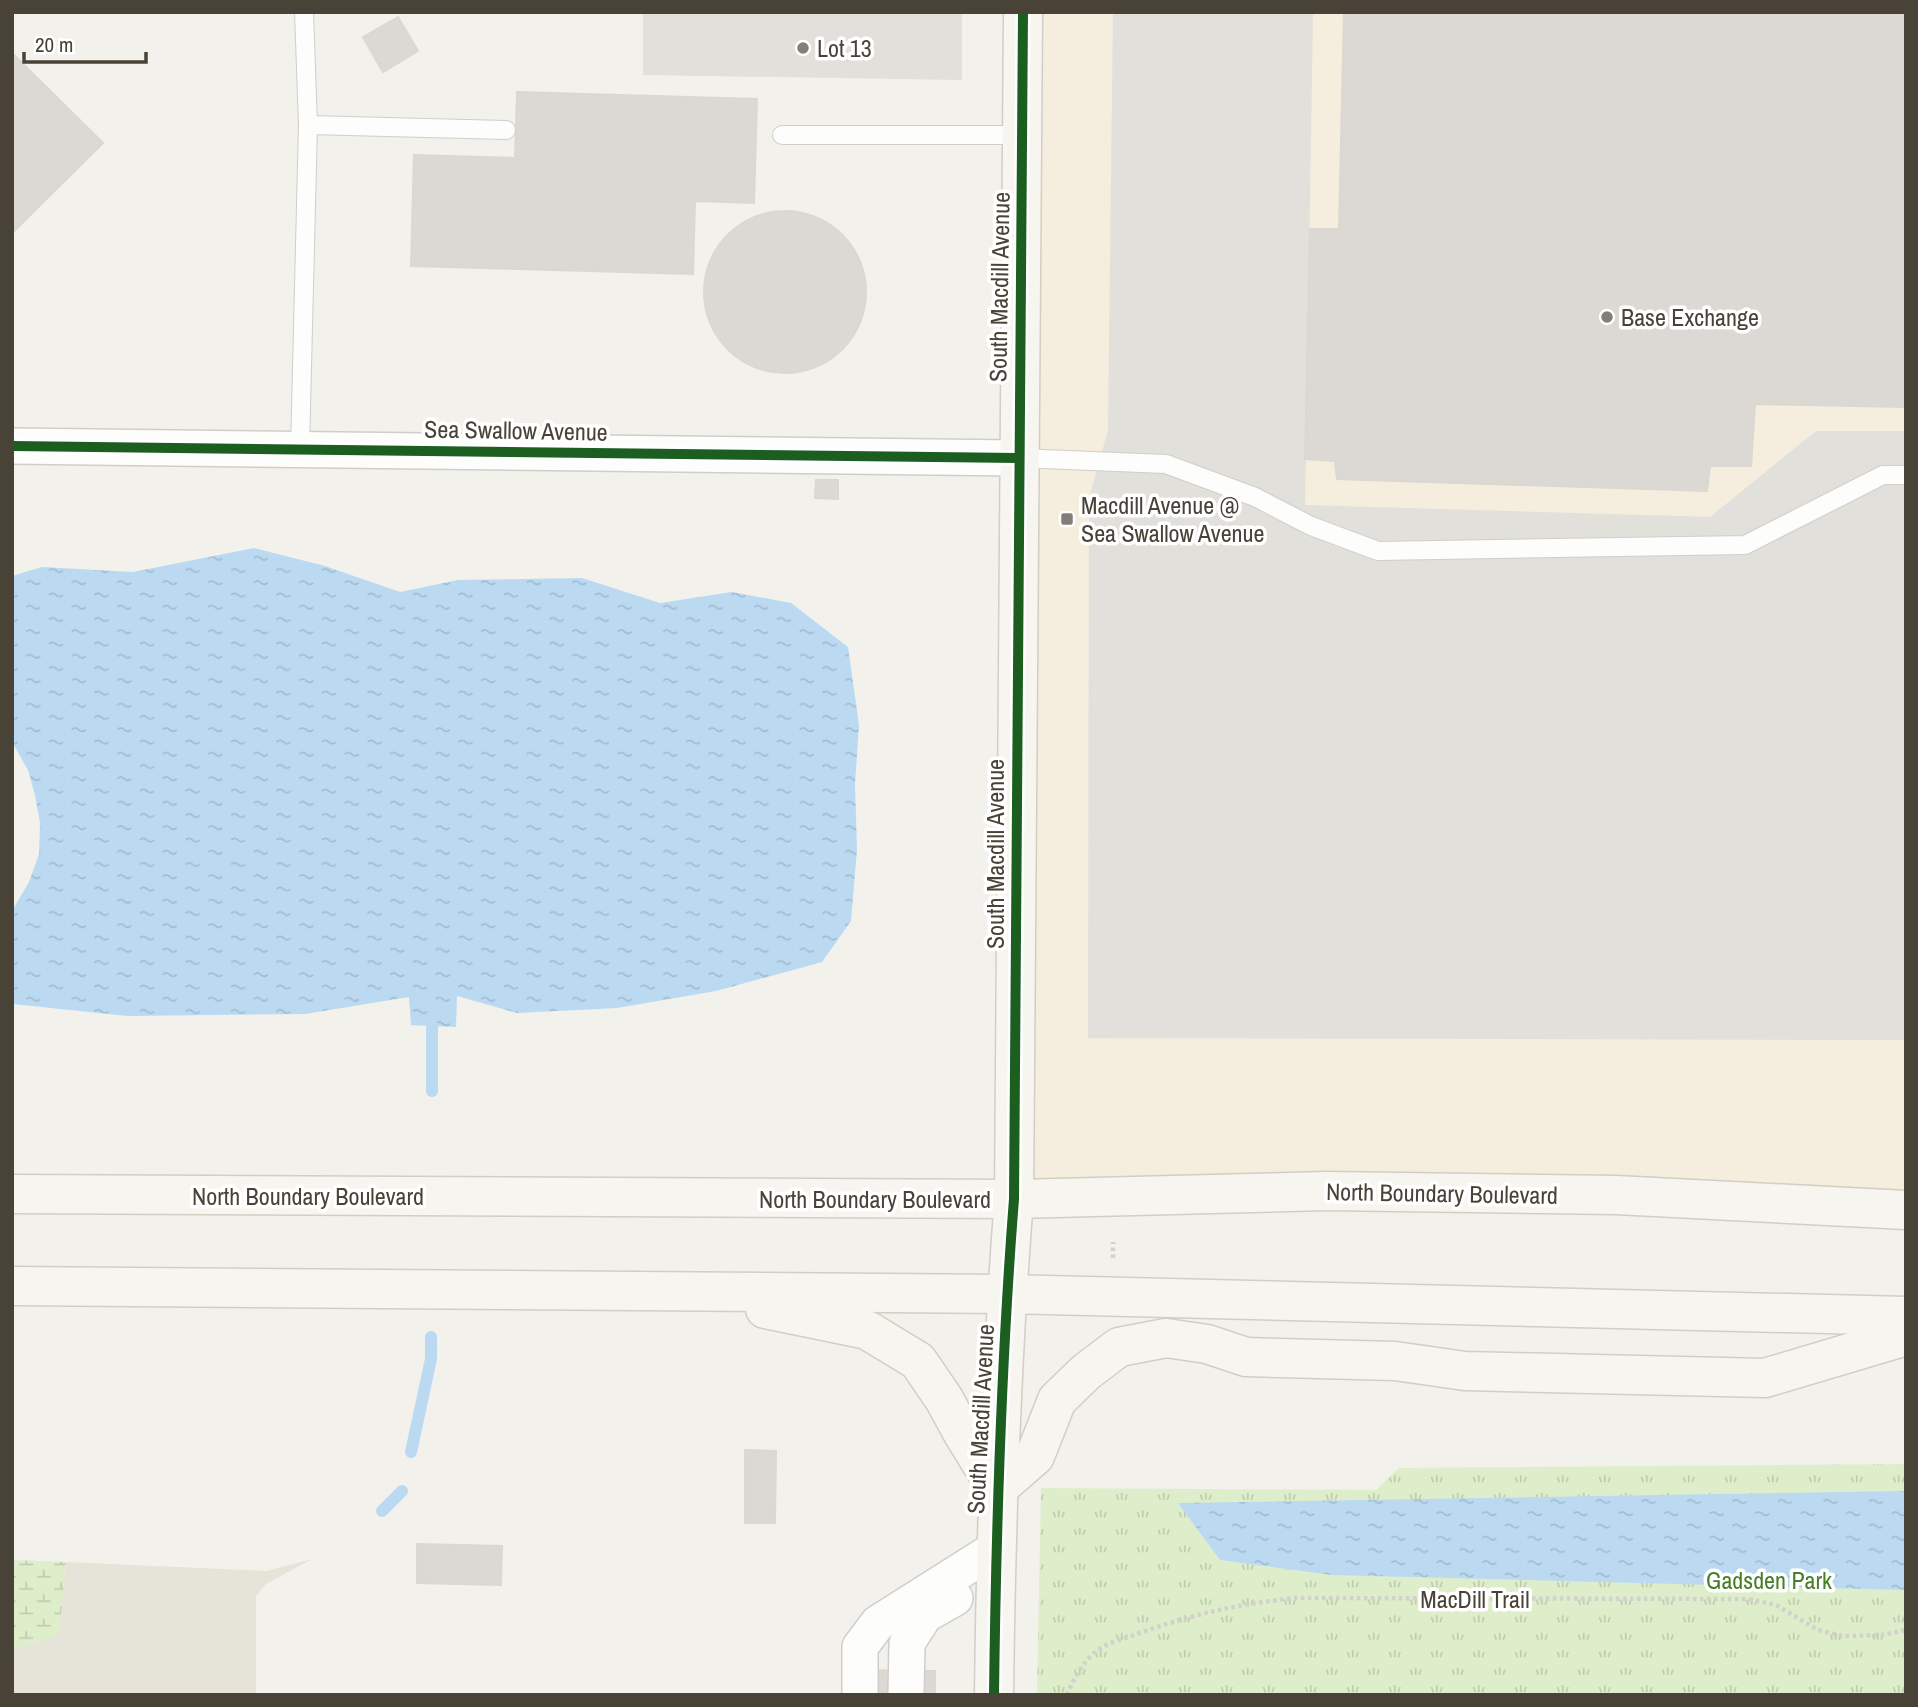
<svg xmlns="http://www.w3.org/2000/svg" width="1918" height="1707" font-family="'Archivo Narrow',sans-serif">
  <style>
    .residential { fill: #e6e3d9 }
    .commercial { fill: #f5edde }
    .wetland { fill: url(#wetland-marsh) }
    .park { fill: url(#park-tufts) }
    .parking { fill: #e1e0db }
    .water { fill: url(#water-ripples) }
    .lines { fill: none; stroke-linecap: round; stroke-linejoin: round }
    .stream { stroke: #bbdaf2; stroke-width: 12 }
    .building { fill: #dcd9d4; stroke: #dad8d1; stroke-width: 2 }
    .lane-casing { stroke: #d0cec9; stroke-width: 20 }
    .street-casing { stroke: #d0cec9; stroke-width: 38 }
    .secondary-casing { stroke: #d2cec3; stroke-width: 41 }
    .path { stroke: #d2d1ca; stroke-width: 4.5; stroke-dasharray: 3.5 3.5; stroke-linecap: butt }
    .lane { stroke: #fdfdfc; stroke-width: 18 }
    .street { stroke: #fdfdfc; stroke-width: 35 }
    .secondary { stroke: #f7f5ef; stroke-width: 38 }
    .cycleway-casing { stroke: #fff; stroke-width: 15 }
    .cycleway { stroke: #1b5e20; stroke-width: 10 }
    .poi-dot { fill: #847f76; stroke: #fff; stroke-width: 2.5 }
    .labels { text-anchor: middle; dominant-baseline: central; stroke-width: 7; stroke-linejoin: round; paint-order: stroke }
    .poi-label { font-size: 24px; fill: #494237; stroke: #fff; text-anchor: start }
    .street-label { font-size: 24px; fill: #494237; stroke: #fff }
    .park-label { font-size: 24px; fill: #457e26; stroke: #fff }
  </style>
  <defs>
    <pattern id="wetland-marsh" width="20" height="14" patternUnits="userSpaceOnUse" patternTransform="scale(1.75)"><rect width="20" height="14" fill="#deeecb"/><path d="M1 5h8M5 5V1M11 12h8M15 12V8" fill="none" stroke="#c0cdaf"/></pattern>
    <pattern id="park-tufts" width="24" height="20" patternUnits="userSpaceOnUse" patternTransform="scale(1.75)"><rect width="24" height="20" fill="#deeecb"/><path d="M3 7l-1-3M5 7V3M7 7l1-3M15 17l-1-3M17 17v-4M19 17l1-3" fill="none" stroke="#c0cdaf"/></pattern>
    <pattern id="water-ripples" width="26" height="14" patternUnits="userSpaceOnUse" patternTransform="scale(1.75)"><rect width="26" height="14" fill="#bbdaf2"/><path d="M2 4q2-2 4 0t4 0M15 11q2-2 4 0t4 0" fill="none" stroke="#a2bcd0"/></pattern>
  </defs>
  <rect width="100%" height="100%" fill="#f2f1ec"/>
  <!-- residential -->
  <polygon class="residential" points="312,1559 266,1584 256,1596 256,1695 12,1695 12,1650 58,1635 66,1562 267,1571"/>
  <!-- commercial -->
  <polygon class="commercial" points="1023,12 1906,12 1906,1209 1014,1199"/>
  <!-- wetland -->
  <polygon class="wetland" points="12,1560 66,1562 59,1635 12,1650"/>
  <!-- park -->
  <polygon class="park" points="1906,1464 1906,1695 1037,1695 1041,1488 1376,1490 1399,1468"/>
  <!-- parking -->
  <g class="parking">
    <polygon points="643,12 962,12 962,80 643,75"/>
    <polygon points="1113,12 1313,12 1305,505 1710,517 1816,431 1906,431 1906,1040 1088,1038 1089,499 1108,430"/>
  </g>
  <!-- water -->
  <g class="water">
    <polygon points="254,548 325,566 400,592 458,580 582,578 660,603 732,592 791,603 848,647 859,725 855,784 857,849 851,921 822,962 716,991 617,1008 517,1013 457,996 456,1027 411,1025 409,997 305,1014 128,1016 12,1004 12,911 29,882 39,854 40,823 35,795 28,770 12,742 12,576 42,567 133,572"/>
    <polygon points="1906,1491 1906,1590 1332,1575 1220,1560 1178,1503"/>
  </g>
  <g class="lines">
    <!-- stream -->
    <g class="stream">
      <polyline points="432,1026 432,1091"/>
      <polyline points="411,1452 431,1359 431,1337"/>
      <polyline points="382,1511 402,1491"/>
    </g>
  </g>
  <!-- building -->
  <g class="building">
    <polygon points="1344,12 1906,12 1906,407 1755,404 1751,466 1710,466 1707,491 1337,479 1335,461 1305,459 1310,229 1339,229"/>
    <polygon points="398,17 418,51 383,72 363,37"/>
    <polygon points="12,53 103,143 12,233"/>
    <polygon points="517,92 757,99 754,203 695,201 693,274 411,266 414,155 515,158"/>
    <circle cx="785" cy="292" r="81"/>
    <polygon points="816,480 838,480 838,499 815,498"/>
    <polygon points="745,1450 776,1451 775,1523 745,1523"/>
    <polygon points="417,1544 502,1546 501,1585 417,1583"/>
    <polygon points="856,1670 935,1671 935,1695 856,1695"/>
  </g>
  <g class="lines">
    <!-- lane casing -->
    <g class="lane-casing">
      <g id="lane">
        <polyline points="308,125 506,130"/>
        <polyline points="782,135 1022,135"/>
        <polyline points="300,449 308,125 304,12"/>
        <polyline points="1018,458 1166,464 1255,497 1311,526 1378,551 1745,545 1883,475 1906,475"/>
      </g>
    </g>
    <!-- street casing -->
    <g class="street-casing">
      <g id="street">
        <polyline points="12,446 1018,458"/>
        <polyline points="860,1695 860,1647 878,1623 995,1549"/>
        <polyline points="906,1695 907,1643 925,1615 955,1598"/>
      </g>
    </g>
    <!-- secondary casing -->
    <g class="secondary-casing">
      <g id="secondary">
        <polyline points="12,1194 1014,1199 1326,1191 1616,1195 1906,1210"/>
        <polyline points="12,1286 1007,1294 1906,1316"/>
        <polyline points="765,1309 867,1330 918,1361 944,1399 962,1432 997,1489"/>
        <polyline points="997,1489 1035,1456 1057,1400 1086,1372 1119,1347 1166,1338 1207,1344 1246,1357 1395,1361 1465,1371 1765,1378 1906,1336"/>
        <path d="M994,1695C996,1529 1001,1364 1014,1199L1023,12"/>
      </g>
    </g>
    <!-- path -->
    <g class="path">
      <polyline points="1113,1258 1113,1242"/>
      <path d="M1067,1695C1073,1680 1081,1665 1093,1654C1104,1643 1123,1639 1137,1634C1193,1614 1237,1604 1296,1598L1748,1599L1776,1605L1818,1630L1842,1636L1882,1635L1906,1630"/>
    </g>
    <!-- lane -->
    <use href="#lane" class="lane"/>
    <!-- street -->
    <use href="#street" class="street"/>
    <!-- secondary -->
    <use href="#secondary" class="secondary"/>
    <!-- cycleway casing -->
    <g class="cycleway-casing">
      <g id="cycleway">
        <polyline points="12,446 1018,458"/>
        <path d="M994,1695C996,1529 1001,1364 1014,1199L1023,12"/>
      </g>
    </g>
    <!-- cycleway -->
    <use href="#cycleway" class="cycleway"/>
  </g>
  <!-- markers -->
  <g class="poi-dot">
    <circle cx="803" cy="48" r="7"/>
    <circle cx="1607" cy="317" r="7"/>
    <rect x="1060" y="512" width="14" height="14" rx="3.5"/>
  </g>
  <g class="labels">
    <!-- poi labels -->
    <g class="poi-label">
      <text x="817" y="48">Lot 13</text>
      <text x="1621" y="317">Base Exchange</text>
      <text x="1081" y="505">Macdill Avenue @<tspan x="1081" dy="28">Sea Swallow Avenue</tspan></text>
    </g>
    <!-- street labels -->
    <g class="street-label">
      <text transform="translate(999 287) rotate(-89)">South Macdill Avenue</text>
      <text transform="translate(516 430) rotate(1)">Sea Swallow Avenue</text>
      <text transform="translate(995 854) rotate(-90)">South Macdill Avenue</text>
      <text transform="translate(1442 1193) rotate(1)">North Boundary Boulevard</text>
      <text x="308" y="1196">North Boundary Boulevard</text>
      <text x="875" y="1199">North Boundary Boulevard</text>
      <text transform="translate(980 1419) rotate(-87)">South Macdill Avenue</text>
      <text x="1475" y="1599">MacDill Trail</text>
    </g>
    <!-- park labels -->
    <g class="park-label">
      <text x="1769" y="1580">Gadsden Park</text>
    </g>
  </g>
  <!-- border -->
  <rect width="1918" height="1707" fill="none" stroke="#494237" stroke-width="28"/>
  <!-- scale -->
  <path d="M24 52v10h122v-10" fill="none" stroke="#494237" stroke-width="3.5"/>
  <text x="35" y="52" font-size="21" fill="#494237" stroke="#ffffff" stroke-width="5" paint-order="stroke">20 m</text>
</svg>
